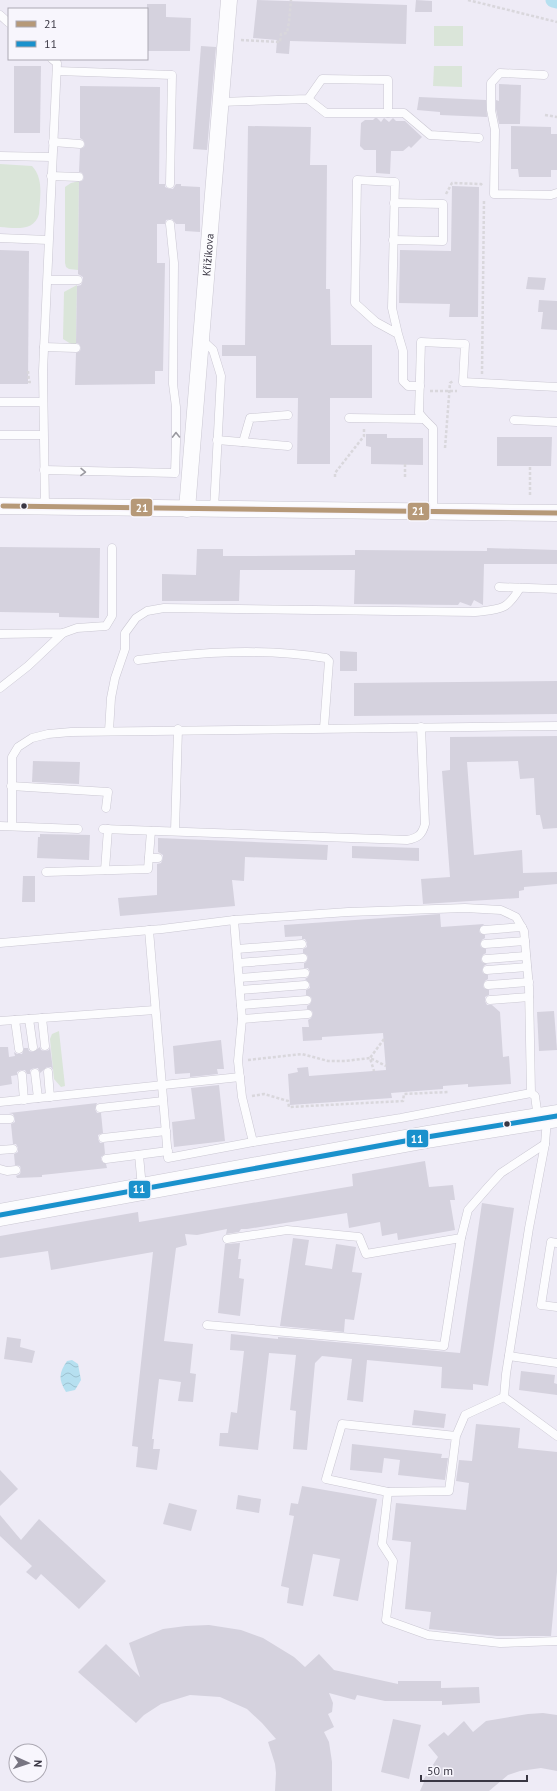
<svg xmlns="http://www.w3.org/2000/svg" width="557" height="1791" font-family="'PT Sans',sans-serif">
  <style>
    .grass { fill: #dae5d9 }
    .water { fill: url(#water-waves) }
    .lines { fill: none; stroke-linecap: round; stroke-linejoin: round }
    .canal { stroke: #b6e0f0; stroke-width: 15 }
    .building { fill: #d5d2de }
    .service-casing { stroke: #cac7d2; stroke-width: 9 }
    .minor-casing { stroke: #cac7d2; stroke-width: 17 }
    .secondary-casing { stroke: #cac7d2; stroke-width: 23 }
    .path { stroke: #d9d7dc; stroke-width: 2.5; stroke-dasharray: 3 2; stroke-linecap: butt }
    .service { stroke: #fcfcfe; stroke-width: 8 }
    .minor { stroke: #fcfcfe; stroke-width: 16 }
    .secondary { stroke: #fcfcfe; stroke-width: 22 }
    .bus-1-casing { stroke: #f8f6fd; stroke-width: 8 }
    .bus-2-casing { stroke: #f8f6fd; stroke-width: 8 }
    .bus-1 { stroke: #b69978; stroke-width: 5 }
    .bus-2 { stroke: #1a91cc; stroke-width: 5 }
    .oneway { stroke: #9a99a0 }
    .bus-dot { fill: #393643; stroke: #f8f6fd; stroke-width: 1.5 }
    .labels { text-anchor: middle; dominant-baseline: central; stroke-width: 3.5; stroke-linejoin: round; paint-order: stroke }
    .street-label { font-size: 11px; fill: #393643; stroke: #f8f6fd }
    .line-badge { stroke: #f8f6fd; stroke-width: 1.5 }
    .badge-label { font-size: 11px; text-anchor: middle; font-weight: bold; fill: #fff }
  </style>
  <defs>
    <pattern id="water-waves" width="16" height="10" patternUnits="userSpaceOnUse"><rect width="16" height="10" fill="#b6e0f0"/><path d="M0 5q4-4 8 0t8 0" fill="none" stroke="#9dc1cf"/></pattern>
  </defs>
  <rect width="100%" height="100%" fill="#eeebf6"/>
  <!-- grass -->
  <g class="grass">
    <rect x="434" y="26" width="29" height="20"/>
    <polygon points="434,66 462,66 462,87 433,86"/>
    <path d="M0,164L32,166C44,179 40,197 39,214C34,232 15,228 0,227Z"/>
    <polygon points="79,181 78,270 69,269 66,267 65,263 65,187 71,183"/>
    <polygon points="77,285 76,344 71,344 63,339 64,292"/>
    <polygon points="59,1031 65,1086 61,1087 54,1079 50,1039 52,1034"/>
  </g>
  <!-- water -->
  <path class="water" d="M72,1360L78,1364L81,1380L75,1390L66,1392C58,1379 59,1373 67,1361Z"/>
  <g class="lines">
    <!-- canal -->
    <polyline class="canal" points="553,0 557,1"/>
  </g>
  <!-- building -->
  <g class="building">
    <polygon points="257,0 407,5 406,44 290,41 289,54 276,53 277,40 253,38"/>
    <polygon points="416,0 432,1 432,12 415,12"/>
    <polygon points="147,4 166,4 166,17 191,18 190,51 147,51"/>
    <polygon points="201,46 216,47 207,150 193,149"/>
    <polygon points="14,66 41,66 40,133 14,133"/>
    <polygon points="499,84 521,85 520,124 499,124 496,109 496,100 499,101"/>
    <polygon points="80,86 160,87 159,184 165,184 165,187 170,189 173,189 176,184 181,184 181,186 200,187 200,232 185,231 185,224 176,224 172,219 166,220 165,224 157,224 157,263 165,263 163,371 155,371 155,384 75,385 76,353 80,351 81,348 79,344 76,343 77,286 81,285 83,280 83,277 78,274 79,182 83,180 84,177 82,173 79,172 80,149 84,147 85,144 83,140 80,138"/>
    <polygon points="419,97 486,100 487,117 440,115 440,112 417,110"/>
    <polygon points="375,118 377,118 381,122 384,118 389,122 393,118 396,121 405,121 422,137 411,148 409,146 403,151 391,151 390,174 376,173 376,150 364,150 360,146 361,123 365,120 373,120"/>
    <polygon points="248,126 311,127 310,165 327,165 326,289 330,289 331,345 372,345 372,398 330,398 330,464 297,464 298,398 256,398 256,356 222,356 222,345 245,345"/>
    <polygon points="511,126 551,127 551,134 557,134 557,170 551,170 551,177 519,177 518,169 511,169"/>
    <polygon points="452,186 479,187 478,317 449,317 450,304 399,303 400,250 451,251"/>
    <polygon points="0,250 29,251 28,384 0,384"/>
    <polygon points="528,277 546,278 544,290 526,289"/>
    <polygon points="539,300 557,301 557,330 541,329 543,312 538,312"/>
    <polygon points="366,434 387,434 387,438 423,438 423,465 371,464 371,447 366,446"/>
    <polygon points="497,437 552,437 551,466 497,466"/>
    <polygon points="0,547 100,548 99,618 59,617 59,613 0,612"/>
    <polygon points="487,548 557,550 557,564 484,564 483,605 474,600 471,606 460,602 458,605 354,604 355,570 240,570 239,601 162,601 162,574 196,575 197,549 223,549 223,556 254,556 355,555 355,550 487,551"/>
    <polygon points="340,651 357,652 357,671 340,671"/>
    <polygon points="557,681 557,714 354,716 354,683"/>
    <polygon points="557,736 557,828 543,829 540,815 536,815 534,778 520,779 518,761 467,762 474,855 522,850 523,873 557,872 557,884 524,887 524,890 519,891 519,898 423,904 421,879 450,877 442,771 450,770 450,737"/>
    <polygon points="33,761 80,762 79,784 32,782"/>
    <polygon points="40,834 90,835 89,860 37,858 38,837 40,837"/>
    <polygon points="158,838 328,845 327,860 245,857 244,881 232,880 235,906 120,916 118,898 157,895 157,864 161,863 163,858 163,855 158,852"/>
    <polygon points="352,846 419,848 419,861 352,858"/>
    <polygon points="23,876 35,876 35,902 22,902"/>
    <polygon points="440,914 441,927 484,924 479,930 480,933 485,935 485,938 482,940 480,944 481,947 486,949 486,953 483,955 481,959 482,962 487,964 484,966 482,970 483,973 488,975 488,979 485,981 483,985 484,988 489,990 489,995 485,997 485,1001 487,1005 492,1005 500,1012 503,1057 509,1056 511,1084 468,1087 468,1084 443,1086 443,1089 391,1093 392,1098 290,1105 288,1074 298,1072 297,1068 308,1067 309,1076 386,1070 383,1033 322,1037 322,1040 303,1041 302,1027 309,1027 308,1020 311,1018 313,1014 312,1011 307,1009 307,1006 310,1004 312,1000 311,997 306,995 306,990 310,988 310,984 305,979 308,977 310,972 308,968 304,968 304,963 306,962 308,958 307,955 303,953 303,949 307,947 307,943 305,939 302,939 302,936 285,937 284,925"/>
    <polygon points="554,1011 557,1050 539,1051 537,1012"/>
    <polygon points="221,1040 224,1069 217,1069 218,1074 190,1077 190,1073 175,1074 173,1046"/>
    <polygon points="50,1046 53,1070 51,1067 47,1067 40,1073 38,1068 34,1068 30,1070 30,1074 27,1074 25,1070 21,1070 17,1072 17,1075 11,1076 12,1084 0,1086 0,1047 8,1047 9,1057 15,1056 14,1052 17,1054 22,1054 24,1048 28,1048 29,1051 33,1052 40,1047 41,1050 45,1051 49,1050"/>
    <polygon points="219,1085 225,1141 174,1147 172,1122 195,1119 191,1088"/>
    <polygon points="97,1103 95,1109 97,1113 101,1113 103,1133 98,1135 98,1139 100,1143 104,1143 105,1154 101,1157 101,1160 106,1164 107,1168 42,1175 42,1177 17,1178 16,1176 20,1174 21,1170 20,1166 15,1165 14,1154 18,1152 18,1148 16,1144 13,1144 11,1124 15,1122 15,1119 13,1114 9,1113"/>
    <polygon points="425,1161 429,1187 453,1185 455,1200 450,1200 455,1230 398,1240 397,1233 382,1236 380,1222 349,1228 347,1213 247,1229 241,1229 239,1232 226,1234 227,1229 197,1235 185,1234 187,1245 176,1248 164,1341 193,1344 190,1373 196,1374 193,1402 178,1401 181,1382 159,1379 152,1439 154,1439 153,1449 160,1449 157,1470 136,1467 138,1447 132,1446 153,1252 51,1270 48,1251 0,1258 0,1236 138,1212 139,1222 353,1186 352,1174"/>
    <polygon points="482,1203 514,1208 488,1386 473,1384 473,1390 441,1388 442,1367 367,1360 363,1402 347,1400 352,1359 322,1356 315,1363 307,1450 293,1449 296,1411 290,1410 296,1355 269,1353 258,1450 219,1446 220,1433 228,1433 231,1412 237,1413 244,1351 230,1350 231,1334 278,1339 278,1337 460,1353"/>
    <polygon points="293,1238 309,1240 305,1265 332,1269 336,1244 356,1247 352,1272 362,1273 354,1320 345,1319 344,1332 280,1326"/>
    <polygon points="240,1243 238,1259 241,1259 239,1278 244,1279 240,1316 218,1313 225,1244"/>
    <polygon points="7,1337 21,1339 20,1347 35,1351 32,1363 4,1359"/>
    <polygon points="521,1371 555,1375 554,1383 557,1384 557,1395 519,1390"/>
    <polygon points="414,1410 446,1414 444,1428 412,1425"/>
    <polygon points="476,1424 520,1428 518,1448 557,1452 557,1572 551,1636 497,1636 429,1629 431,1612 405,1609 411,1542 392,1540 396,1503 466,1510 469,1483 456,1481 459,1460 472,1461"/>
    <polygon points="352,1444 442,1454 441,1458 448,1458 445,1480 398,1475 400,1460 384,1458 382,1473 350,1470"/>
    <polygon points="0,1470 18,1489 0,1506"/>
    <polygon points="302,1486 377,1499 358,1601 333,1596 340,1559 313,1554 303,1606 287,1603 289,1588 281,1586 294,1516 289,1515 291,1503 298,1504"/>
    <polygon points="238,1495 261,1499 259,1513 236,1509"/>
    <polygon points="169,1503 197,1510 191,1531 163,1524"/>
    <polygon points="0,1515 21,1540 39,1519 106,1581 79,1609 41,1574 36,1580 26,1572 32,1566 0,1536"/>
    <polygon points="209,1625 241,1630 263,1638 294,1657 305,1667 319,1654 334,1670 398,1684 398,1681 441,1681 441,1688 479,1687 480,1703 442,1705 442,1701 385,1701 357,1695 355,1700 329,1693 333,1703 332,1712 328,1714 334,1727 324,1732 329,1742 332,1762 332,1791 275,1791 276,1773 275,1764 268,1742 276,1739 262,1723 247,1709 220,1697 190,1695 161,1704 144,1715 136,1723 78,1672 106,1644 140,1677 129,1643 163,1629 186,1626"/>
    <polygon points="543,1713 557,1715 557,1771 541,1768 520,1771 508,1775 489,1791 420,1791 424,1782 422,1782 438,1757 428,1745 444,1732 448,1736 464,1721 473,1732 486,1721 528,1714"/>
    <polygon points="393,1719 421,1725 409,1779 381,1772"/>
  </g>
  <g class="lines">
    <!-- service casing -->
    <g class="service-casing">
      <g id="service">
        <polyline points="0,15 9,23"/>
        <polyline points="57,71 172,75 170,184"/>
        <polyline points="544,75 500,73 491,83 491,110 495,130 494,194 551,195 557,193"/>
        <polyline points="308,99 326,113 404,113 430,135 479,138"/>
        <polyline points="220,102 308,99 322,79 388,80 388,113"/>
        <polyline points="53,142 80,144"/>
        <polyline points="0,156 52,157"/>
        <polyline points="51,176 79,177"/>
        <polyline points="0,238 48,240"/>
        <polyline points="393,240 443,241 443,204 394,203"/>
        <polyline points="48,280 78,280"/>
        <polyline points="398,334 392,308 395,182 357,180 355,303 376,322 398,334 403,351 403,381 408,386 420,386"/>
        <polyline points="201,339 213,350 221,376 214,509"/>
        <polyline points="44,347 76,348"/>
        <polyline points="0,402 43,402"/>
        <polyline points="349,418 424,419 433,428 433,512"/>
        <polyline points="424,419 419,413 421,342 465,344 463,382 557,387"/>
        <polyline points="514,420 557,422"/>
        <polyline points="0,435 43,435"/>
        <polyline points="217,440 288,446"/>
        <polyline points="243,442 250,418 288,415"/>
        <polyline points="44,470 175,473 176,442 176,407 173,384 174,263 170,224"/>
        <polyline points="45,507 43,371 57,63 52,59"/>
        <polyline points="499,587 557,589"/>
        <polyline points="0,634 63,633 77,628 106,626 112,616 112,548"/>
        <path d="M138,660C200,652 263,648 326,658L329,661L324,728"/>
        <polyline points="0,688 28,666 63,633"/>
        <path d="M109,731L111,698L115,678L125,649V633L136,618L147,611L164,608L475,612C501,609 506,611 520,588"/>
        <polyline points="11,786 108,792 106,808"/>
        <polyline points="0,826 78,829"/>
        <polyline points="12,826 12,757 18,747 32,738 48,734 71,732 557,726"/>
        <path d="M103,829L407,840C418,838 422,835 425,824L421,727"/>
        <polyline points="175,831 178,729"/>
        <polyline points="149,858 158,858"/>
        <polyline points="105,870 108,829"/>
        <polyline points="46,872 148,869 151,831"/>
        <polyline points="234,920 242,1019 238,1061 242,1097 253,1142"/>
        <polyline points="149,930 168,1158 253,1142 401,1118 531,1093"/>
        <polyline points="484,930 522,927"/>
        <polyline points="0,943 162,929 234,920 348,912 465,908 501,910 516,917 524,931 529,987 531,1093 535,1096 538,1118"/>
        <polyline points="485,944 525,941"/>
        <polyline points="237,949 302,944"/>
        <polyline points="486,959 526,956"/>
        <polyline points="238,963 303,958"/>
        <polyline points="487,970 527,967"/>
        <polyline points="239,978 305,973"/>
        <polyline points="488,985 529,982"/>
        <polyline points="240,990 305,985"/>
        <polyline points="490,1000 529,997"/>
        <polyline points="241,1005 307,1000"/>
        <polyline points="42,1018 45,1046"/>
        <polyline points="29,1019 33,1047"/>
        <polyline points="242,1019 308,1014"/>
        <polyline points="15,1020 19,1049"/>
        <polyline points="0,1021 155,1010"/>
        <polyline points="48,1072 50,1097"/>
        <polyline points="35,1073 38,1098"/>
        <polyline points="22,1075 24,1100"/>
        <polyline points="0,1102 240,1077"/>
        <polyline points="100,1108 163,1101"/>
        <polyline points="0,1119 10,1119"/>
        <polyline points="547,1119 545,1144 529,1228 506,1374 504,1397 557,1436"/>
        <polyline points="103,1138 166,1131"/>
        <polyline points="0,1150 13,1149"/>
        <polyline points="139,1155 142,1188"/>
        <polyline points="106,1159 168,1151"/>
        <polyline points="0,1169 7,1171 16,1170"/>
        <polyline points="227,1239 287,1230 359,1237 366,1254 461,1238 468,1210 489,1186 501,1173 545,1144"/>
        <polyline points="557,1243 551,1242 541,1305 557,1307"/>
        <polyline points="207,1325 444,1346 461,1238"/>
        <polyline points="509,1356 557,1363"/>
        <polyline points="456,1436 449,1491 388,1492 326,1479 342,1424 456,1436 465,1415 504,1397"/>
        <polyline points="388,1492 382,1544 393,1561 386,1620 428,1635 500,1643 557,1641"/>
      </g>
    </g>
    <!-- minor casing -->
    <g class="minor-casing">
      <g id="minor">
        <polyline points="0,506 557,513"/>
        <path id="s1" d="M187,509L229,0"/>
      </g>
    </g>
    <!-- secondary casing -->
    <g class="secondary-casing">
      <polyline id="secondary" points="0,1215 427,1137 557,1116"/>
    </g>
    <!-- path -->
    <g class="path">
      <polyline points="468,0 557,22"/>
      <polyline points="241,40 280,42 281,34 287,33 289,22 291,0"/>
      <polyline points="545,115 557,117"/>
      <polyline points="446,194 452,183 481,184 483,186"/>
      <polyline points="28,371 29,382 32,382 32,381"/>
      <polyline points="482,374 484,199"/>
      <polyline points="430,391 457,391"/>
      <polyline points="445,448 450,383 453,381"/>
      <polyline points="405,464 405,477"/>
      <polyline points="335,477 335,473 364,436 364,427"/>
      <polyline points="530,495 530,466"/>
      <polyline points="384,1039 370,1058 386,1066"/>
      <polyline points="248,1060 302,1054 328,1061 345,1061 370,1058 374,1071"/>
      <polyline points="252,1096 264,1094 288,1101 289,1107 403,1101 404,1094 448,1092"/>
    </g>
    <!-- service -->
    <use href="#service" class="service"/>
    <!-- minor -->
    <use href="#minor" class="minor"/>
    <!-- secondary -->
    <use href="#secondary" class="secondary"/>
    <!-- bus-1 casing -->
    <g class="bus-1-casing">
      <polyline id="bus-1" points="3,506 557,513"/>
    </g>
    <!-- bus-2 casing -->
    <g class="bus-2-casing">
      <polyline id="bus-2" points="0,1215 427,1137 557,1116"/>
    </g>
    <!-- bus-1 -->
    <use href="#bus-1" class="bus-1"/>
    <!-- bus-2 -->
    <use href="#bus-2" class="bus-2"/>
  </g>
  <!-- one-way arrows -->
  <defs><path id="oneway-chevron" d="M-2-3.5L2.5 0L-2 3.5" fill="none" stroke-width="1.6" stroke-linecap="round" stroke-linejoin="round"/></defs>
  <g class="oneway">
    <use href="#oneway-chevron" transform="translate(176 435) rotate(-91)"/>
    <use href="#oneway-chevron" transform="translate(83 472) rotate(1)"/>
  </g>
  <!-- markers -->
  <g class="bus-dot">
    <circle cx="24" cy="506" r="3.5"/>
    <circle cx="507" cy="1124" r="3.5"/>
  </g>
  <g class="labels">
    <!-- street labels -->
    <g class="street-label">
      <text stroke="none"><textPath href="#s1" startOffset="255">Křižíkova</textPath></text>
    </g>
  </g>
  <g class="line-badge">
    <rect x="130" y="498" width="23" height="19" rx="4" fill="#b69978"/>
    <rect x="407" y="502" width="23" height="19" rx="4" fill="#b69978"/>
    <rect x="406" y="1129" width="23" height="19" rx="4" fill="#1a91cc"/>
    <rect x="128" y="1180" width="23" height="19" rx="4" fill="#1a91cc"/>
  </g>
  <g class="badge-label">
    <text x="142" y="512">21</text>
    <text x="418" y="515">21</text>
    <text x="417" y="1143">11</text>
    <text x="139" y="1193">11</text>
  </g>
  <!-- legend -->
  <rect x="8" y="8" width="140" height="52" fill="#f8f6fd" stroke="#aca9b3"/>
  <rect x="16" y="21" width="20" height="6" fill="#b69978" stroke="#aca9b3"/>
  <text x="44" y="28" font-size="12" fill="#393643">21</text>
  <rect x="16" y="41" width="20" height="6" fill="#1a91cc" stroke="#aca9b3"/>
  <text x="44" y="48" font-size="12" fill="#393643">11</text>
  <!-- north arrow -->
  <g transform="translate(28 1763) rotate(93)"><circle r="19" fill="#f8f6fd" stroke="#aca9b3"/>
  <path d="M0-3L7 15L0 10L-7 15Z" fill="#787582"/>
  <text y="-6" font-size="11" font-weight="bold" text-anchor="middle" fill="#393643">N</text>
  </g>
  <!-- scale -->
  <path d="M421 1775v6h106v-6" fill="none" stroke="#393643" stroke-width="2"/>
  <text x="427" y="1775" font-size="12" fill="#393643" stroke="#f8f6fd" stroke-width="3" paint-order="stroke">50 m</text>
</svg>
